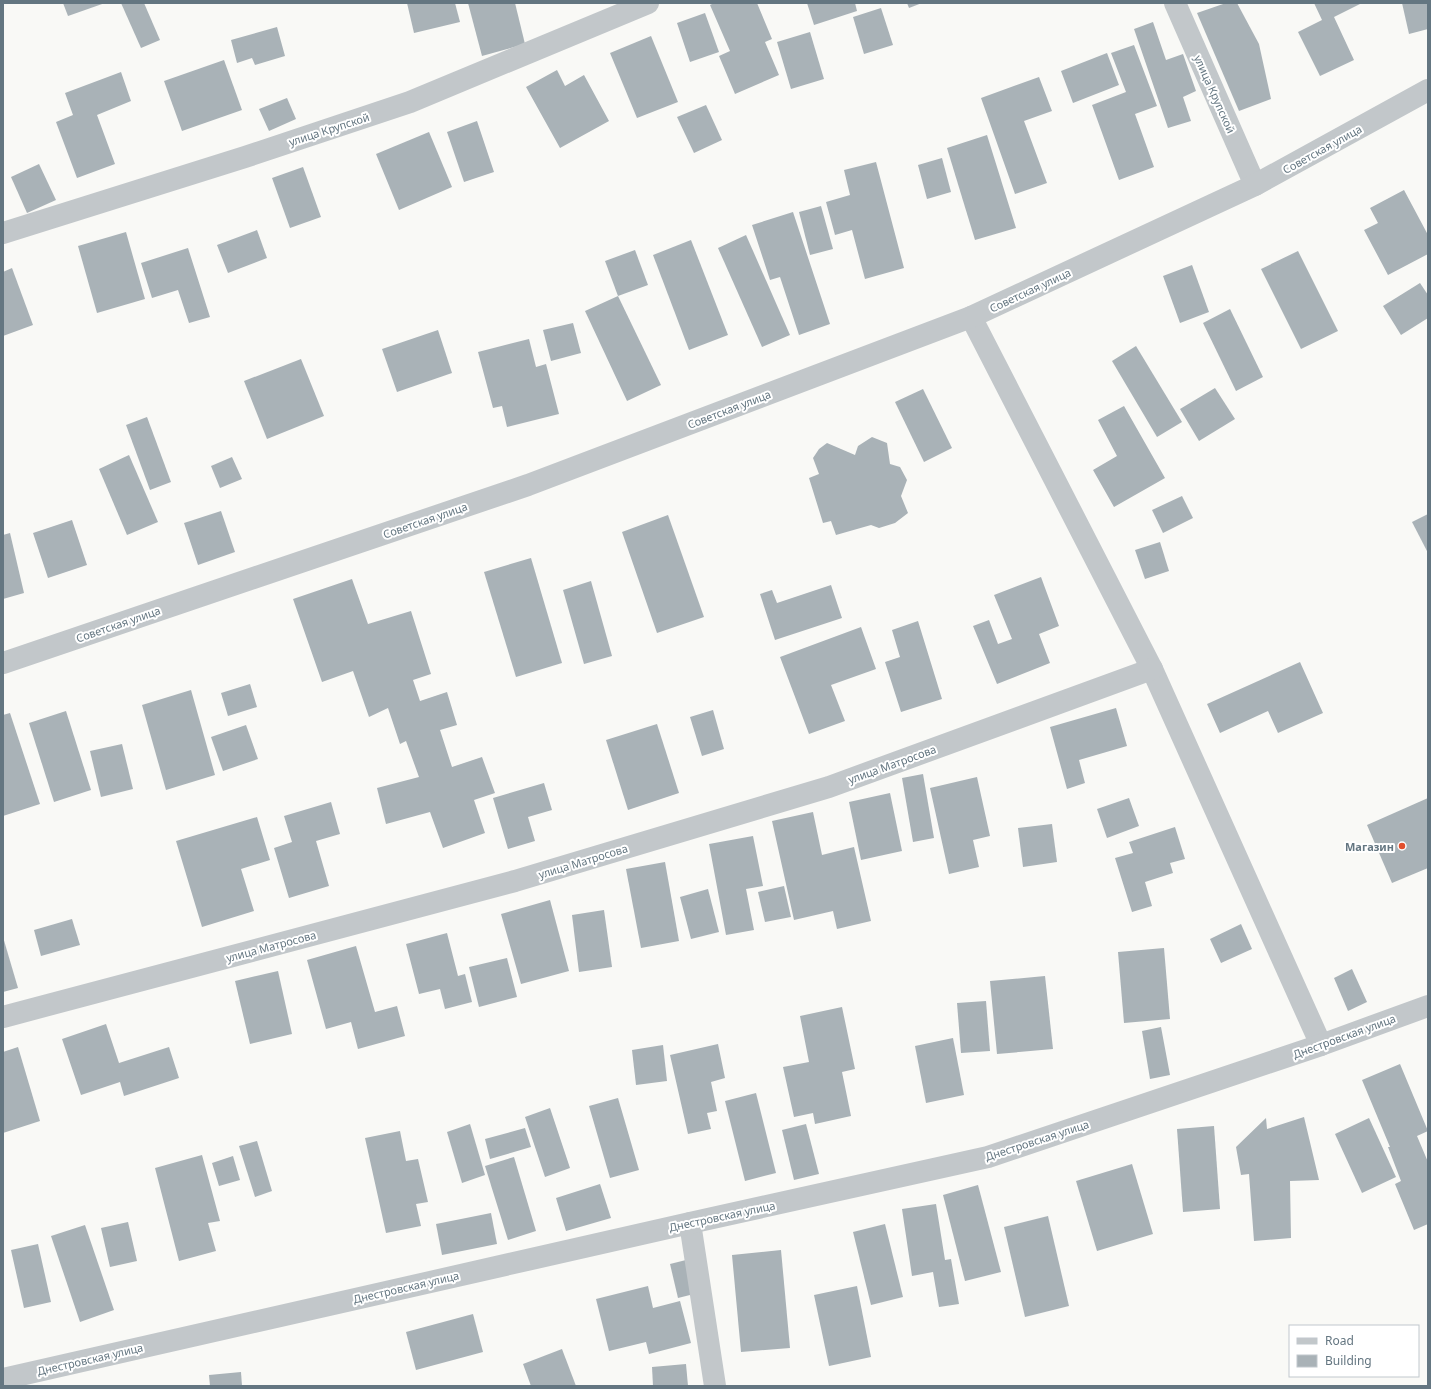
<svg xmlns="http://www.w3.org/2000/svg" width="1431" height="1389" font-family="'Noto Sans',sans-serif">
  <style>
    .building { fill: #a9b2b7 }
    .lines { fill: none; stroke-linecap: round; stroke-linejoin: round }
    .street { stroke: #c2c7ca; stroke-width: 22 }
    .poi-dot { fill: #e24f2d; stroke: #fff; stroke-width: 1.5 }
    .labels { text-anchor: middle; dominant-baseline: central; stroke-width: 4; stroke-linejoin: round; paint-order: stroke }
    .street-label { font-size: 11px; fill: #647681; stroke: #fff }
    .poi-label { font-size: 11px; font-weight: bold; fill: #647681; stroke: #fff; text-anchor: end }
  </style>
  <rect width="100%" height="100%" fill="#f9f9f6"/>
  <!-- building -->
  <g class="building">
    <polygon points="63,3 105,3 68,16"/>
    <polygon points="121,3 144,3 160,40 141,48"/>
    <polygon points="407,3 455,3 460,22 414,33"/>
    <polygon points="468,3 515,3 525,44 482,56"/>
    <polygon points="714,3 757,3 772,39 765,42 779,75 735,94 719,56 730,51 710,5"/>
    <polygon points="807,3 855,3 857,11 814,25"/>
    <polygon points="907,3 922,3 909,8"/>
    <polygon points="1226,3 1237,3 1259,44 1271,99 1239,111 1197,13"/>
    <polygon points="1314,3 1362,3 1334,17 1354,60 1320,76 1298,32 1322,20"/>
    <polygon points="1402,3 1428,3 1428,29 1409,34"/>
    <polygon points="881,8 893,45 864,54 853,17"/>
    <polygon points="705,13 719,52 690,62 677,23"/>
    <polygon points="1153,22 1166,60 1183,54 1196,91 1183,97 1191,121 1168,128 1134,29"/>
    <polygon points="277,27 285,56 255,65 252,58 237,63 231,40"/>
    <polygon points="810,32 824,79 791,89 777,42"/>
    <polygon points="651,36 678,102 637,118 610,53"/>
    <polygon points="1134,45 1157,106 1135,114 1154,167 1119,180 1092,105 1126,92 1111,53"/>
    <polygon points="1107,53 1119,85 1073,103 1061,71"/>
    <polygon points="224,60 242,110 182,131 164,81"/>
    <polygon points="557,70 565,86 584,75 609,121 560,148 526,87"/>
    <polygon points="121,72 131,101 97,115 115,164 77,178 56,122 73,115 65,93"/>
    <polygon points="1039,77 1052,111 1024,121 1047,183 1015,194 981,98"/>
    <polygon points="287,98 296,119 269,131 259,109"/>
    <polygon points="706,105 722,140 694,153 677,117"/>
    <polygon points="477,121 494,172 464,182 447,132"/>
    <polygon points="429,132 452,187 399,210 376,154"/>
    <polygon points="987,135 1016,228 975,240 947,148"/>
    <polygon points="942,158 951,192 927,199 918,165"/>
    <polygon points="876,162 904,268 865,279 852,230 835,235 826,202 850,195 844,170"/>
    <polygon points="39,164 56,200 27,213 11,177"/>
    <polygon points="303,167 321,217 290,228 272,178"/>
    <polygon points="1404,190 1428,235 1428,254 1388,275 1364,230 1378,223 1370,208"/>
    <polygon points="821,206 833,249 810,255 799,212"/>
    <polygon points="793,212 830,324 799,335 780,277 770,280 752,225"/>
    <polygon points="257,230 267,258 228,273 217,245"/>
    <polygon points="126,232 145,299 97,313 78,246"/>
    <polygon points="746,235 790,335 762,347 718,248"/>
    <polygon points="691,240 728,335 689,350 653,255"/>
    <polygon points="188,248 210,317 189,323 178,290 152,298 141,263"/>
    <polygon points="635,250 648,285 618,296 605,261"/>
    <polygon points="1298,251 1338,331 1301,349 1261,269"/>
    <polygon points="1192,265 1209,312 1180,323 1163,276"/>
    <polygon points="12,268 33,325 3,336 3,272"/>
    <polygon points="1420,283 1428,295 1428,318 1401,335 1383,306"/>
    <polygon points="618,296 661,385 627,401 585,311"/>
    <polygon points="1230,309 1263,377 1236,391 1203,323"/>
    <polygon points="573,323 581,353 551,361 543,330"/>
    <polygon points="438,330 452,373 397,392 382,349"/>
    <polygon points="529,339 536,367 546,364 559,414 507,427 502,406 493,408 478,352"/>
    <polygon points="1136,346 1182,422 1157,437 1112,361"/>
    <polygon points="301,359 324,416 267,439 244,381"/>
    <polygon points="1215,388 1235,419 1199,441 1180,409"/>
    <polygon points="923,389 952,448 924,462 895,402"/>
    <polygon points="1124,406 1165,478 1114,507 1093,470 1117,456 1098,420"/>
    <polygon points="147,417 171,482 150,490 126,425"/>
    <polygon points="872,437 887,443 890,464 900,467 907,480 901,496 908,513 895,523 879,528 871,525 836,535 831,521 823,523 809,478 819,474 813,458 819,449 827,443 855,455 858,446"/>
    <polygon points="129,455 158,522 127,535 99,469"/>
    <polygon points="232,457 242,479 220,488 211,466"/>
    <polygon points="1182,496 1193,518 1163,533 1152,510"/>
    <polygon points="221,511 235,552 198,565 184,523"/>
    <polygon points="1428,514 1428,553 1412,522"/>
    <polygon points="668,515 704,617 657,633 622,532"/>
    <polygon points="72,520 87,565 48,578 33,533"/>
    <polygon points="10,533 24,593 3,599 3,535"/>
    <polygon points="1160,542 1169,571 1145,579 1135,550"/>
    <polygon points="531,558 562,663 516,677 484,572"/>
    <polygon points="1041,577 1059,626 1039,634 1050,663 997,684 973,626 989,620 998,644 1012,639 994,595"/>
    <polygon points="352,579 368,624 411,611 431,674 413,680 420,701 447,692 457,725 440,730 452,767 482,757 495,793 474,800 485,833 443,848 430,812 386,824 377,788 419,777 406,741 400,744 388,708 369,717 353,671 322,682 293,599"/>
    <polygon points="591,581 612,656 584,664 563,590"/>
    <polygon points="831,585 842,618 775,640 760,594 772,590 777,603"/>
    <polygon points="918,621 942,699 901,712 885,662 900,657 892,630"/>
    <polygon points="861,627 876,669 831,685 845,721 809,734 780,657"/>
    <polygon points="1300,662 1323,713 1278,733 1268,711 1220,733 1207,704"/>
    <polygon points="250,684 257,707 228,716 221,693"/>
    <polygon points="191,690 215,775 166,790 142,705"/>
    <polygon points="1116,708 1127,746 1079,760 1085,783 1067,789 1050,727"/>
    <polygon points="713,710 724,749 702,756 690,717"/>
    <polygon points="66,711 91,790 54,802 29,723"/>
    <polygon points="10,713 40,804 3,816 3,715"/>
    <polygon points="657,724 679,793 628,810 606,740"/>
    <polygon points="246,725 258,759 223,771 211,737"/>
    <polygon points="122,744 133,789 101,797 90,751"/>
    <polygon points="923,774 934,838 913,842 902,778"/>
    <polygon points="977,777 990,836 973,840 979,867 949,874 930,788"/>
    <polygon points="544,783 552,810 528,817 535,841 508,849 493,798"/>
    <polygon points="890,793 902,851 861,860 849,802"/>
    <polygon points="1129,798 1139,826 1107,838 1097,809"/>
    <polygon points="1428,798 1428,868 1392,883 1367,825"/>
    <polygon points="331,802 340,834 316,841 329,886 289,898 274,848 292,842 284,816"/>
    <polygon points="813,812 822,855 854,847 871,921 837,929 833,911 794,920 772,821"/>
    <polygon points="257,817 270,860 241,869 254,911 202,927 176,841"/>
    <polygon points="1052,824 1057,862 1023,867 1018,828"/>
    <polygon points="1175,827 1185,859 1170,863 1173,873 1145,882 1152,906 1132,912 1115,858 1133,853 1129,842"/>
    <polygon points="753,836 763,886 746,889 754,930 726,935 709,844"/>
    <polygon points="665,862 679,941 641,948 626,869"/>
    <polygon points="784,886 791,917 765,922 758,892"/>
    <polygon points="708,889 719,932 691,939 680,897"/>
    <polygon points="550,900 569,971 521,984 501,914"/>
    <polygon points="604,910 612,967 579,972 572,915"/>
    <polygon points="72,919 80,945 41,956 34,930"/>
    <polygon points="1241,924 1252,949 1221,963 1210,939"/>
    <polygon points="447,933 458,976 465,974 472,1002 445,1009 440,989 419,994 406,944"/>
    <polygon points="3,937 18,988 3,992"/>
    <polygon points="356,946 375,1012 397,1006 405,1036 358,1049 351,1022 326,1029 307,960"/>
    <polygon points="1164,948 1170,1019 1124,1023 1118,952"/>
    <polygon points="507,958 517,997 479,1007 469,967"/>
    <polygon points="1352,969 1367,1002 1348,1011 1334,978"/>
    <polygon points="278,971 292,1034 250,1044 235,981"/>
    <polygon points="1045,976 1053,1049 997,1054 990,981"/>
    <polygon points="986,1001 990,1051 961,1053 957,1003"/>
    <polygon points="842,1007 855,1069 842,1072 851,1116 815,1124 813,1113 794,1117 783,1067 809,1062 800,1016"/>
    <polygon points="106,1024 119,1063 169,1047 179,1078 124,1096 120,1082 81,1095 62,1039"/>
    <polygon points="1161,1027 1170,1075 1150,1079 1142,1031"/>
    <polygon points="953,1038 964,1095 926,1103 915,1046"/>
    <polygon points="718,1044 725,1078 711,1082 717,1111 707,1113 711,1129 688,1134 670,1055"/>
    <polygon points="663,1045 667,1081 636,1085 632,1050"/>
    <polygon points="18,1047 40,1121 3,1133 3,1052"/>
    <polygon points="1400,1064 1428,1131 1417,1136 1428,1162 1428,1224 1414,1230 1395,1184 1401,1181 1388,1147 1390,1147 1362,1080"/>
    <polygon points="756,1093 776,1173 745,1181 725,1101"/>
    <polygon points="618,1098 639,1170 610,1178 589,1106"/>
    <polygon points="550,1108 570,1168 545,1177 525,1117"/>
    <polygon points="1304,1117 1319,1180 1290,1181 1291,1238 1254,1241 1249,1174 1241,1175 1236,1147 1266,1118 1267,1129"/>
    <polygon points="1369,1118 1396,1177 1362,1193 1335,1134"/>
    <polygon points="470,1124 485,1175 462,1183 447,1132"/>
    <polygon points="806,1124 819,1174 794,1180 782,1130"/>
    <polygon points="1214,1126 1220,1209 1183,1212 1177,1129"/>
    <polygon points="525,1128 531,1147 490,1159 485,1139"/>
    <polygon points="400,1131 406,1161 418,1159 428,1202 416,1204 421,1226 386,1233 365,1138"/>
    <polygon points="257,1141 272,1191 255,1197 239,1146"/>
    <polygon points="202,1155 220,1221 208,1223 216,1251 179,1261 155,1168"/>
    <polygon points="233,1156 240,1180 219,1186 212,1163"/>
    <polygon points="514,1157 536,1231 508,1240 485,1166"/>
    <polygon points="1132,1164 1153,1234 1097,1251 1076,1181"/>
    <polygon points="600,1184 611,1218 566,1231 556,1198"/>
    <polygon points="978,1185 1001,1272 965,1281 943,1195"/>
    <polygon points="936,1204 945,1260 951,1259 959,1304 939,1307 933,1272 912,1276 902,1209"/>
    <polygon points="491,1213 497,1244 442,1255 436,1224"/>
    <polygon points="1048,1216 1069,1306 1025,1317 1004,1227"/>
    <polygon points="128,1222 137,1261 110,1267 101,1228"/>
    <polygon points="885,1224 903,1297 871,1305 853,1232"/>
    <polygon points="85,1225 114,1310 80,1322 51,1236"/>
    <polygon points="38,1244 51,1302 24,1308 11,1250"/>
    <polygon points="781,1250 790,1348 741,1352 732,1255"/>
    <polygon points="690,1259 698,1293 678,1298 670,1264"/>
    <polygon points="648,1286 653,1308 680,1301 691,1343 649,1354 646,1342 609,1351 596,1299"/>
    <polygon points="857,1286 871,1357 829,1366 814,1295"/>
    <polygon points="473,1314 483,1352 416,1370 406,1332"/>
    <polygon points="562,1349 576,1386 531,1386 523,1364"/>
    <polygon points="686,1364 688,1386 653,1386 652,1367"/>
    <polygon points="241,1372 242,1386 210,1386 209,1375"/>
  </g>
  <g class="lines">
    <!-- street -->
    <g class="street">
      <polyline points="1175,3 1255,185"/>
      <polyline points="3,233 245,157 410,102 648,3"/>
      <polyline points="971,317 1152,669 1321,1045"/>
      <polyline points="3,663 528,485 971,317 1255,185 1428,90"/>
      <polyline points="3,1017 515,881 829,787 1152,669"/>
      <polyline points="690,1223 715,1386"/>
      <polyline points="3,1379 690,1223 988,1157 1321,1045 1428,1006"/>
    </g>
  </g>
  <!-- markers -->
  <circle class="poi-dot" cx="1402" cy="846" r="4"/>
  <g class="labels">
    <!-- street labels -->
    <g class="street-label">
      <text transform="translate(1215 94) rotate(66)">улица Крупской</text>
      <text transform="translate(329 129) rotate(-18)">улица Крупской</text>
      <text transform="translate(1322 149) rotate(-29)">Советская улица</text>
      <text transform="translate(1030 290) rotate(-25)">Советская улица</text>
      <text transform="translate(729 409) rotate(-21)">Советская улица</text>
      <text transform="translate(425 520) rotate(-19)">Советская улица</text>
      <text transform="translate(118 624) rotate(-19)">Советская улица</text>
      <text transform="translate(892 764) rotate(-20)">улица Матросова</text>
      <text transform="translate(583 861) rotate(-17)">улица Матросова</text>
      <text transform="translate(271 946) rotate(-15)">улица Матросова</text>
      <text transform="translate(1344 1036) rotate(-20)">Днестровская улица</text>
      <text transform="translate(1037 1140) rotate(-18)">Днестровская улица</text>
      <text transform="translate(722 1216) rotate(-12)">Днестровская улица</text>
      <text transform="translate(406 1287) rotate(-13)">Днестровская улица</text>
      <text transform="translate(90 1359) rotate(-13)">Днестровская улица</text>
    </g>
    <!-- poi labels -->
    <g class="poi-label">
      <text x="1394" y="846">Магазин</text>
    </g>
  </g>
  <!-- border -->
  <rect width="1431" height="1389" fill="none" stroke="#647681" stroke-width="8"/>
  <!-- legend -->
  <rect x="1289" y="1325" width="130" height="52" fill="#ffffff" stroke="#c1c8cd"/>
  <rect x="1297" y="1338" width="20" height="6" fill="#c2c7ca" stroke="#c1c8cd"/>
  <text x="1325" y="1345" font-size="12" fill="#647681">Road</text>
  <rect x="1297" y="1355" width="20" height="12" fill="#a9b2b7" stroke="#c1c8cd"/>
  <text x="1325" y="1365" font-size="12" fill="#647681">Building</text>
</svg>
